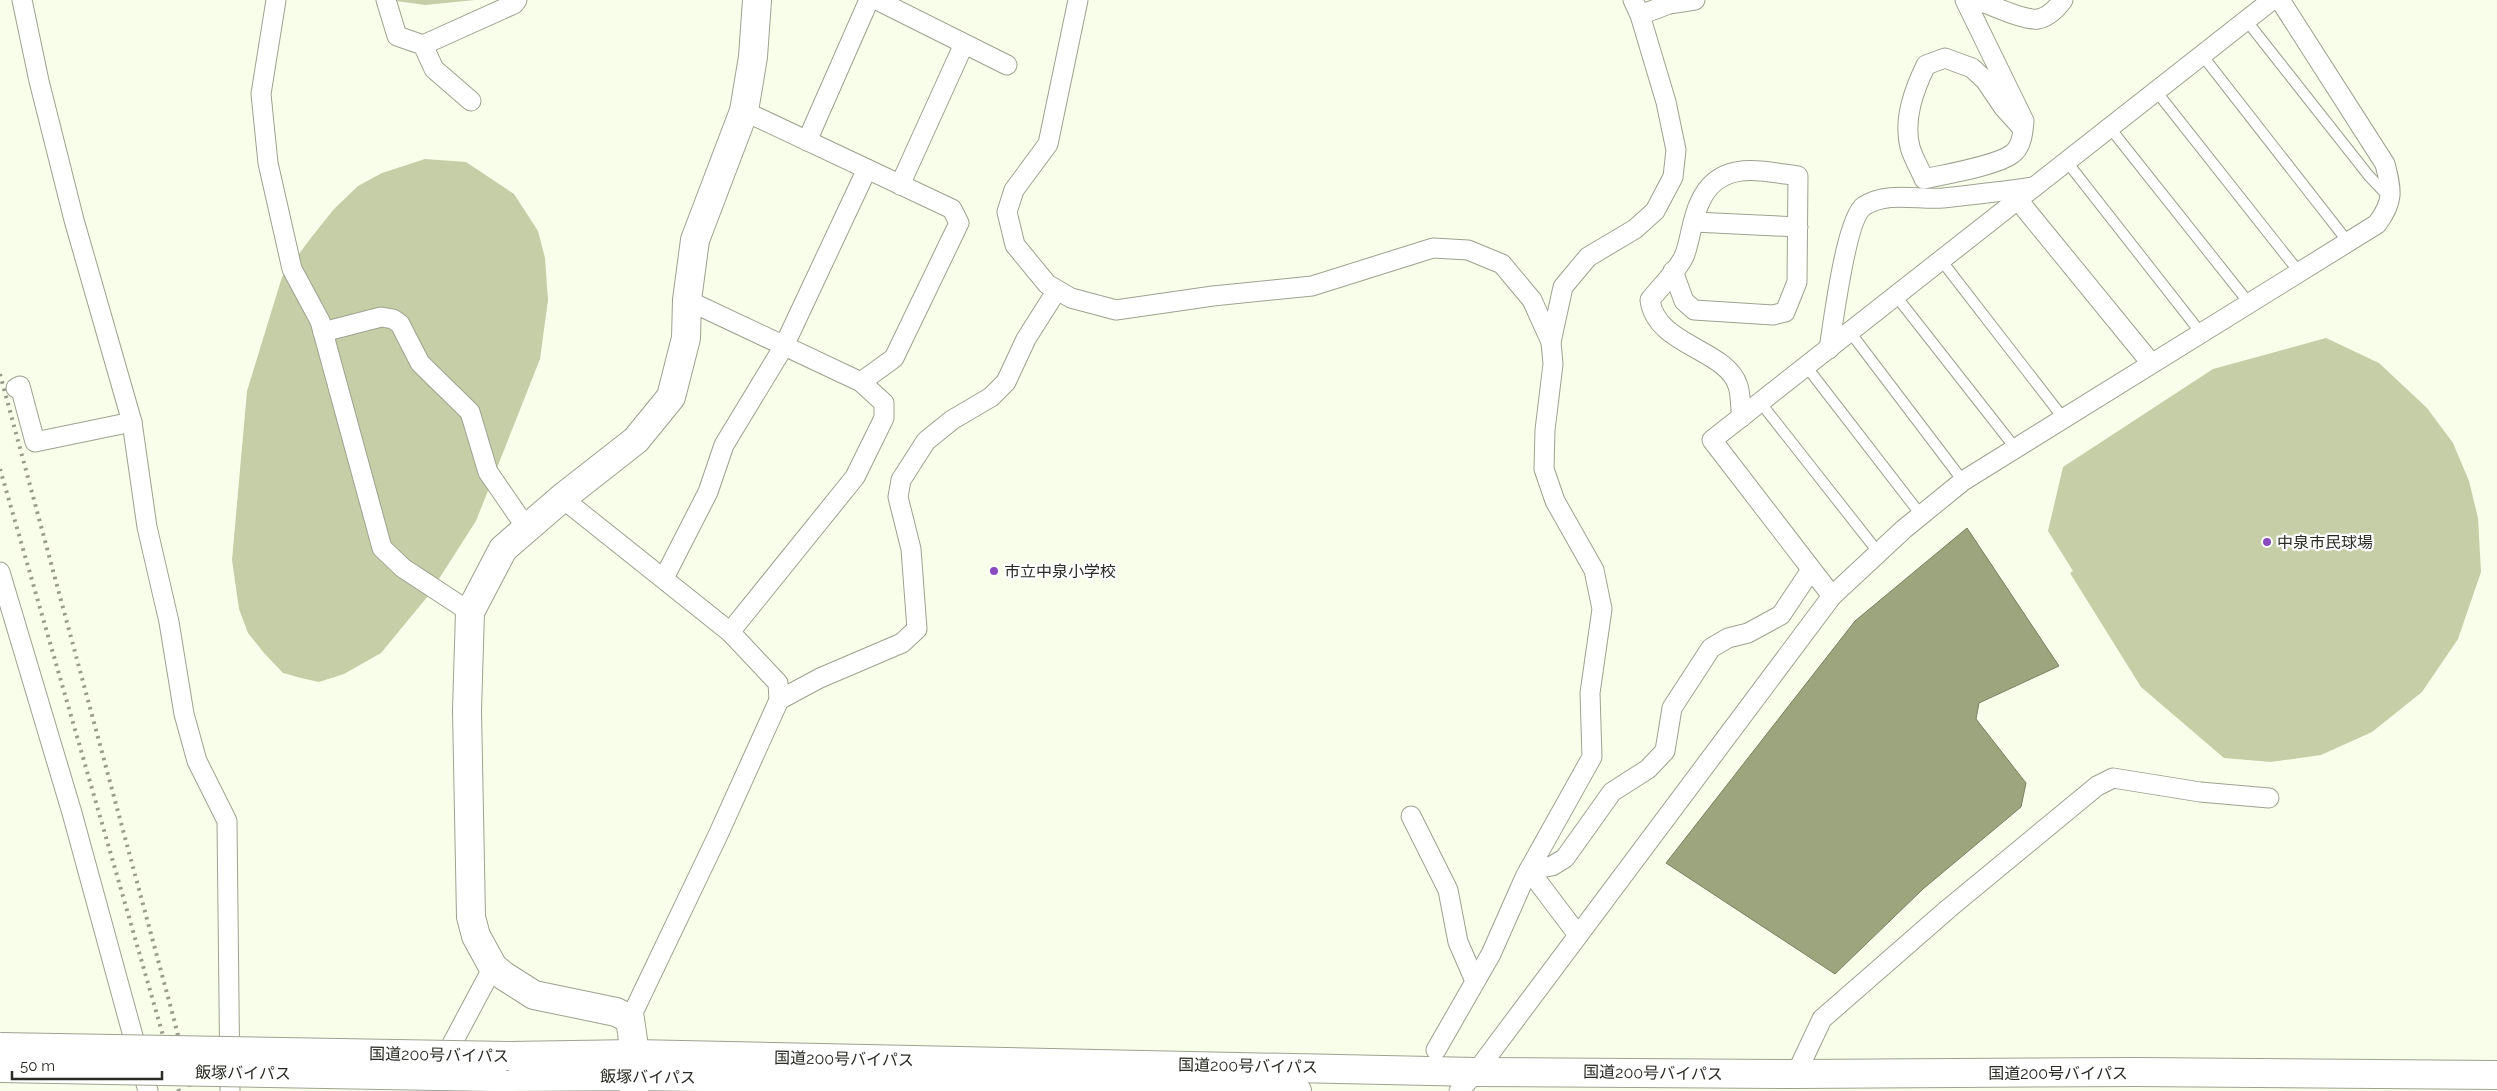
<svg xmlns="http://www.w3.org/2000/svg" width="2497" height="1091" font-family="Raleway,'Noto Sans JP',sans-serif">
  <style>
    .green { fill: #c5cea7 }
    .water { fill: #9ca57d; stroke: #7a8062 }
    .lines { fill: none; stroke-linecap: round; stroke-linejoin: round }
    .lane-casing { stroke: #9da290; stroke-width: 12 }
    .street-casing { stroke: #9da290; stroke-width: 21 }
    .secondary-casing { stroke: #9da290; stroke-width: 30 }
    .highway-casing { stroke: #9da290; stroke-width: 30 }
    .lane { stroke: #fff; stroke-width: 10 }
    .street { stroke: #fff; stroke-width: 19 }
    .secondary { stroke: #fff; stroke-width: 28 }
    .highway { stroke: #fff; stroke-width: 28 }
    .rail { stroke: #989b8d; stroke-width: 4; stroke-dasharray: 2.5 5; stroke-linecap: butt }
    .highway-bridge-casing { stroke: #9da290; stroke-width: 30; stroke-linecap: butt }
    .highway-bridge { stroke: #fff; stroke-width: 28 }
    .poi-dot { fill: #8a4abf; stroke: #fff; stroke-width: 2 }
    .labels { text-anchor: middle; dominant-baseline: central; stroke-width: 4.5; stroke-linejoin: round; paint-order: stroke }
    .poi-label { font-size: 16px; fill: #2a2b24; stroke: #fff; text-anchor: start }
    .street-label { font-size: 16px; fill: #2a2b24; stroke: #fff }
  </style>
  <rect width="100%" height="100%" fill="#f9feea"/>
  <!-- green -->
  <g class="green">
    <polygon points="389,0 475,0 425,5"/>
    <polygon points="425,159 466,162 514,194 538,231 545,258 548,300 540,359 476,521 428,596 381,653 344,674 319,682 301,678 283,673 264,653 248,633 239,609 232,560 247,391 282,277 310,239 334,209 358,186 382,173"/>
    <polygon points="2326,338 2379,363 2427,408 2453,443 2469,481 2478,518 2481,572 2458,639 2422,692 2372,732 2321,755 2271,762 2224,758 2141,687 2070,573 2073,571 2048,531 2063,467 2213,369"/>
  </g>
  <!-- water -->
  <polygon class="water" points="1967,528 2059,666 1979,703 1976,719 2026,783 2021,807 1923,889 1835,974 1666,863 1855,621"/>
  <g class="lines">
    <!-- lane casing -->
    <g class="lane-casing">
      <g id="lane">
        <polyline points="2246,20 2369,176 2389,197"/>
        <polyline points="2202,55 2348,242"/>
        <polyline points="2156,91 2299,272"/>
        <polyline points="2110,128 2249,303"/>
        <polyline points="2067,162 2201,333"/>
        <polyline points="1941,260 2064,419"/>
        <polyline points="1896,296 2016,449"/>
        <polyline points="1850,332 1963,481"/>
        <polyline points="1806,366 1921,515"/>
        <polyline points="1760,402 1878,552"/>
      </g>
    </g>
    <!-- street casing -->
    <g class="street-casing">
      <g id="street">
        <polyline points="22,0 39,81 74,220 132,422 147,527 169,622 184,714 197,761 227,821 230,1091"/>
        <polyline points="276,0 261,94 268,163 292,269 320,321 382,548 403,568 470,612"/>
        <polyline points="386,0 397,36 423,45 434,69 471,101"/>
        <polyline points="877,0 1007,65"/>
        <polyline points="1078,0 1048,144 1014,190 1007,212 1015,245 1047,284 1071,298 1116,310 1213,296 1312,286 1433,248 1468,250 1502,264 1532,300 1551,342"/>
        <path d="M1965,0L2024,121C2023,132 2022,147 2012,154C1996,166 1946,174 1924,179C1920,169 1913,158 1910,147C1903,119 1914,90 1926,65L1945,58L1972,68L1985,80L2004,108L2023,129"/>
        <path d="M1977,0C1991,5 2024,21 2038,19C2049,17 2057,8 2063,0"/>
        <polyline points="1640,15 1669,4 1695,0"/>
        <polyline points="423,45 514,4 517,0"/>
        <polyline points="744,111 952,209 959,223 894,358 861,382"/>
        <polyline points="807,141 869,0"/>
        <polyline points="900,185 964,44"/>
        <polyline points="2018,200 2151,363"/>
        <polyline points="1694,222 1798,227"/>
        <path d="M1673,271L1684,301L1694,310L1773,315L1785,312L1797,282L1798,176C1761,171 1719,159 1700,202C1692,218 1691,237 1685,254C1680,268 1660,287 1650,300C1656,346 1727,349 1738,386C1741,395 1740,407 1742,417"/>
        <polyline points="687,300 861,382 884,403 884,418 855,477 730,632"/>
        <polyline points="323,332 381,317 393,319 400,324 420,363 470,412 488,472 528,530"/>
        <path d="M1829,349C1833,324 1846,218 1864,206C1888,191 1917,200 1943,198C1973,195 2003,191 2034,187"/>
        <polyline points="16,388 20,386 35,442 132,422"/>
        <polyline points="562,498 730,632 778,683 779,700 718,835 630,1019"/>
        <polyline points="0,572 72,813 148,1091"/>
        <polyline points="664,578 708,492 724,445 784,346 867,169"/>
        <polyline points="1832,596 1712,440 2272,0"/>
        <polyline points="779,700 820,678 902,643 917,629 911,549 898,497 901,480 926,441 952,420 991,397 1006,382 1026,339 1057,290"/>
        <polyline points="1411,816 1448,890 1458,942 1475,981"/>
        <polyline points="1578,935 1529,870 1552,866 1565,858 1612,792 1648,769 1665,751 1672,708 1711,648 1728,638 1748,633 1781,615 1811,570"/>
        <polyline points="1436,1050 1491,954 1525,877 1592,757 1590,693 1602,609 1594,570 1555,501 1544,469 1545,430 1553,364 1551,342 1563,287 1588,257 1635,229 1655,211 1673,177 1676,150 1666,102 1640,15 1633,0"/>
        <polyline points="1796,1074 1822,1019 1948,909 2097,786 2113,778 2200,792 2269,798"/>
        <polyline points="427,1091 493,967"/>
        <path d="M1459,1091L1476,1072L1832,596L1904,529L1963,481L2377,224C2394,201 2392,191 2385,164L2280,0"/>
      </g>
    </g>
    <!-- secondary casing -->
    <g class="secondary-casing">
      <polyline id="secondary" points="634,1091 635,1054 630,1019 616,1012 534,995 504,976 493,967 476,936 471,917 467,710 470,612 503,549 562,498 636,440 671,397 686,338 687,300 695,240 744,111 753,57 757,0"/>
    </g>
    <!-- highway casing -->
    <g class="highway-casing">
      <g id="highway">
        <polyline points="509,1056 635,1054 1476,1072 1796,1074 2136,1072 2497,1075"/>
        <polyline points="494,1077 636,1076 1165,1084 1224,1089 1297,1091"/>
      </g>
    </g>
    <!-- lane -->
    <use href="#lane" class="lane"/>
    <!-- street -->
    <use href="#street" class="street"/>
    <!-- secondary -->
    <use href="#secondary" class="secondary"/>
    <!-- highway -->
    <use href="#highway" class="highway"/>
    <!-- rail -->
    <g class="rail">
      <polyline points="0,374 175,1023 191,1091"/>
      <polyline points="0,469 179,1091"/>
    </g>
    <!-- highway-bridge casing -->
    <g class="highway-bridge-casing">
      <g id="highway-bridge">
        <polyline points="0,1047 509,1056"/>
        <polyline points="0,1068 494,1077"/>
      </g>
    </g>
    <!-- highway-bridge -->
    <use href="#highway-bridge" class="highway-bridge"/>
  </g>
  <!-- markers -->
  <g class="poi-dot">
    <circle cx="2267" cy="542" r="5"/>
    <circle cx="994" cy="571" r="5"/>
  </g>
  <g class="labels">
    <!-- poi labels -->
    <g class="poi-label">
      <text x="2277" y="542">中泉市民球場</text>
      <text x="1004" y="571">市立中泉小学校</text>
    </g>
    <!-- street labels -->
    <g class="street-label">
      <text transform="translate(439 1055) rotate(1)">国道200号バイパス</text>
      <text transform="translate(844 1059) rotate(1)">国道200号バイパス</text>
      <text transform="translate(1248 1066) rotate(1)">国道200号バイパス</text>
      <text transform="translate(243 1073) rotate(1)">飯塚バイパス</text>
      <text transform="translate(1653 1073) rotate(1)">国道200号バイパス</text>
      <text x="2058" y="1073">国道200号バイパス</text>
      <text transform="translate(648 1077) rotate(1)">飯塚バイパス</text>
    </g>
  </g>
  <!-- scale -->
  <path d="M12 1071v8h150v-8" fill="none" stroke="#2a2b24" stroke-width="2.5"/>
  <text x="20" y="1071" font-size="15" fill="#2a2b24" stroke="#ffffff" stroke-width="4" paint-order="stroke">50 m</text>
</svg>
